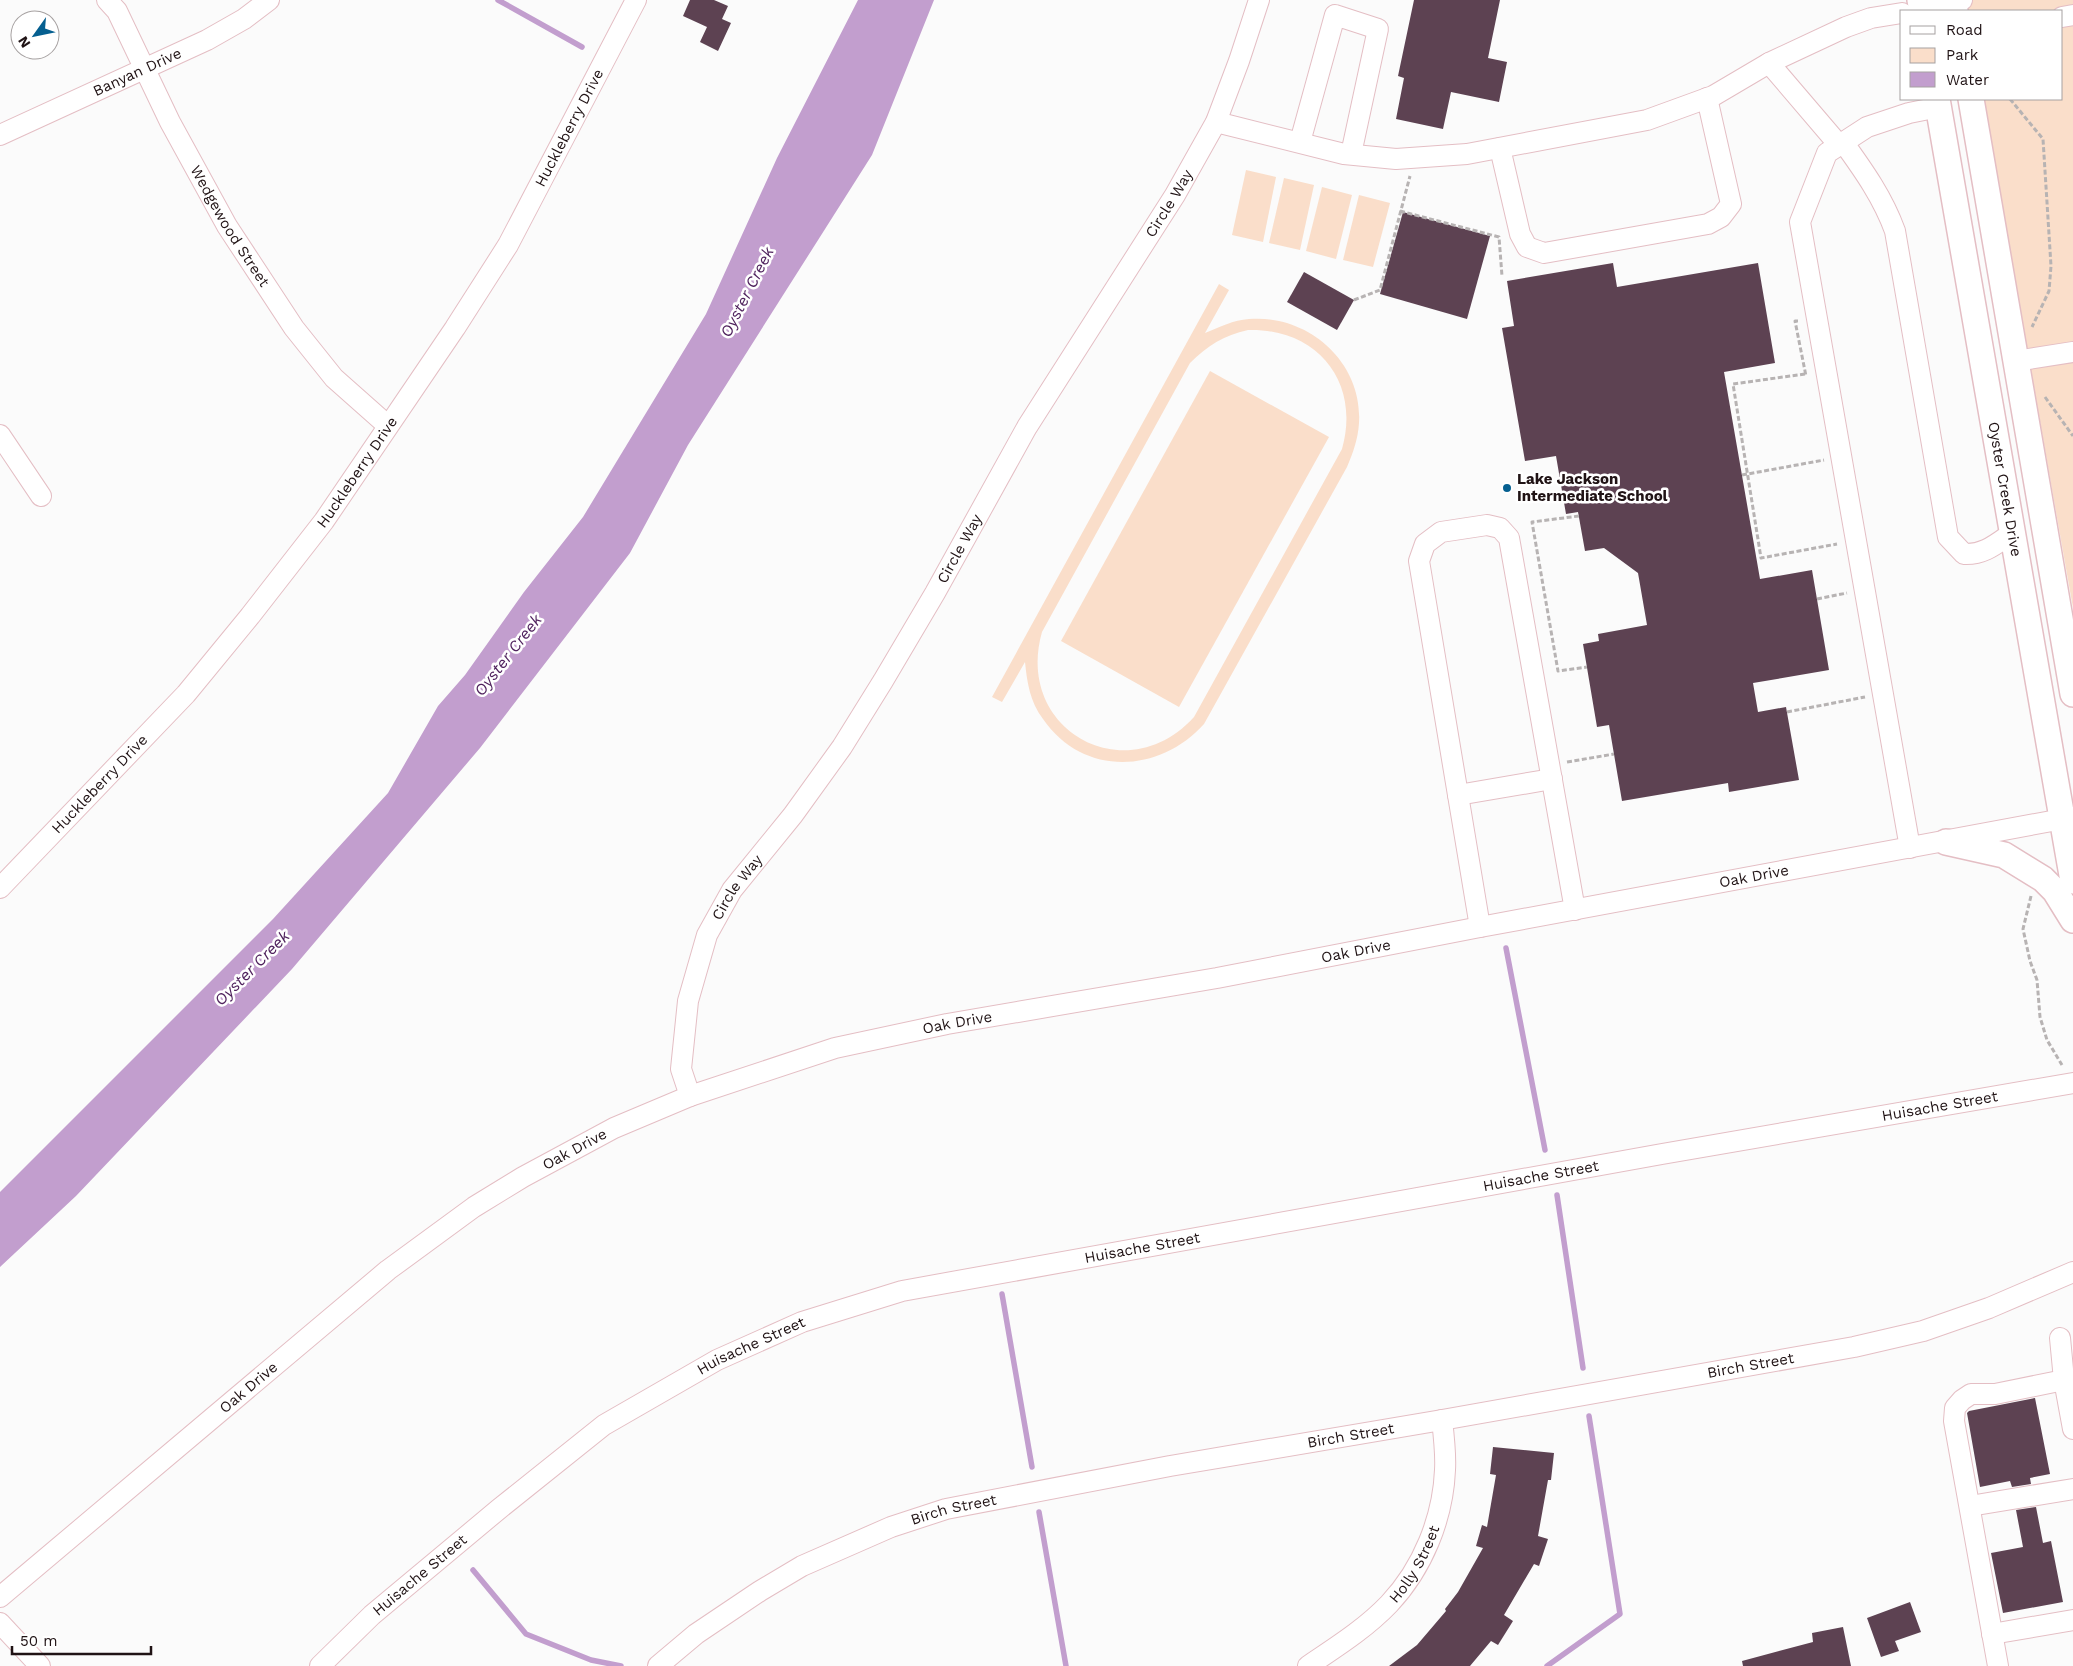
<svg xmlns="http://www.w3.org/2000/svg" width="2073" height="1666" font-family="'Work Sans',sans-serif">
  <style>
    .green { fill: #fadeca; fill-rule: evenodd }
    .water { fill: #c29ece }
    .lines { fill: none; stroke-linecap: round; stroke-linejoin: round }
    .stream { stroke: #c29ece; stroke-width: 5.5 }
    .building { fill: #5d4252 }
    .minor-casing { stroke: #e4bec4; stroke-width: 22 }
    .major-casing { stroke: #e4bec4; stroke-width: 28 }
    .path { stroke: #b7b3b3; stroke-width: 3; stroke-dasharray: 5 2.5; stroke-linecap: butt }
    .minor { stroke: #fff; stroke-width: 20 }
    .major { stroke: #fff; stroke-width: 25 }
    .poi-dot { fill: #055f90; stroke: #fff; stroke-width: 2 }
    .labels { text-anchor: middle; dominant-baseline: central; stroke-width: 5; stroke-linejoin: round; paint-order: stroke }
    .street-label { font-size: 15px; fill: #201315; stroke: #fff }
    .poi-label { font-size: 15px; font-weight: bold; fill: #201315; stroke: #fff; text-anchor: start }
    .water-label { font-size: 16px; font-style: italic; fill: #50235e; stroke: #fff }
  </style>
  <rect width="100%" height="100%" fill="#fbfbfb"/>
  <!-- green -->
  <g class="green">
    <polygon points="1966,0 2073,0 2073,608 1983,99 2062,99 2062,11 1968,11"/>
    <polygon points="1246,170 1276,177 1263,242 1232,235"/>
    <polygon points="1284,178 1314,185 1300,250 1269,243"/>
    <polygon points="1322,187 1352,195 1336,259 1306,251"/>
    <polygon points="1359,195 1390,203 1373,267 1343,260"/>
    <path d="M1219,284L1229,290L1205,333C1220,327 1233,320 1249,319C1308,314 1363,362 1359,423C1358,439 1353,453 1347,467L1204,724C1159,774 1083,777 1043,719C1030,702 1027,682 1025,662L1002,702L992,697ZM1248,330C1317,328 1361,382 1342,449L1194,717C1126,792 1014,730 1042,632L1190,363C1207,346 1224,335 1248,330Z"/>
    <polygon points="1210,371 1329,437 1179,707 1061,641"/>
  </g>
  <!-- water -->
  <polygon class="water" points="858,0 934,0 872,155 688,445 630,553 480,748 292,969 76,1196 0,1267 0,1192 273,919 388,793 438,706 465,675 524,592 583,517 706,314 777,158"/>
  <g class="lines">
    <!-- stream -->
    <g class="stream">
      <polyline points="498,0 582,47"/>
      <polyline points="1506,948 1545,1150"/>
      <polyline points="1557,1195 1583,1368"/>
      <polyline points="1002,1294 1032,1467"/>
      <polyline points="1039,1512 1066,1666"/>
      <polyline points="473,1570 526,1634 591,1660 621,1666"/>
      <polyline points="1547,1666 1620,1614 1589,1416"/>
    </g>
  </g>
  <!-- building -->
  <g class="building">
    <polygon points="690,0 714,0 728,6 722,19 731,23 718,51 700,42 707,27 683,16"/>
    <polygon points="1414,0 1500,0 1488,58 1507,62 1499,102 1451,92 1443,129 1396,119 1404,78 1398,76"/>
    <polygon points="1403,212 1490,236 1467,319 1380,294"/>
    <polygon points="1613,263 1617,287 1758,263 1775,363 1724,372 1760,579 1812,570 1829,670 1753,683 1758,712 1786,707 1799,780 1729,792 1728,783 1622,801 1609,725 1597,727 1583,644 1599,641 1598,634 1647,625 1638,573 1604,548 1585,551 1578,512 1566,514 1556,456 1525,461 1502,328 1514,326 1507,281"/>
    <polygon points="1304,272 1354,300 1337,330 1287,302"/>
    <polygon points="2035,1398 2050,1474 2030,1478 2031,1484 2012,1487 2010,1481 1980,1487 1967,1413 1969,1411"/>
    <polygon points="1493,1447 1554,1453 1551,1480 1548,1480 1538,1536 1548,1539 1539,1566 1534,1564 1504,1615 1513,1621 1498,1645 1491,1641 1470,1666 1389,1666 1417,1645 1446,1611 1445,1609 1458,1592 1483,1548 1476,1546 1482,1525 1487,1527 1496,1475 1490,1474"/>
    <polygon points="2036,1507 2043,1543 2051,1541 2063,1602 2003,1613 1991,1553 2023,1547 2016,1510"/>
    <polygon points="1910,1602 1921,1632 1895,1641 1899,1651 1881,1657 1867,1618"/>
    <polygon points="1843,1627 1851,1666 1743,1666 1742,1661 1813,1642 1812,1633"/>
  </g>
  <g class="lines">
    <!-- minor casing -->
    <g class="minor-casing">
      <g id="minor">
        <path id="s1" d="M107,0L117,11L170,122L227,226L294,328L334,378L387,425"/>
        <polyline points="1917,11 1953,6 1962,0"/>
        <polyline points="2062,17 2073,15"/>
        <polyline points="1769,63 1839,145"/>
        <polyline points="1216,122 1344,154 1396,159 1467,154 1647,120 1713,96 1769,63 1846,27 1871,18 1902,13"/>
        <path id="s2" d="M0,135L207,40L244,19L269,0"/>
        <polyline points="1300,142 1335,15 1378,29 1351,154"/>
        <path d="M1843,142C1864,171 1883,198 1895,231L1948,537L1964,554C1984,555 1996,544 2012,533"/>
        <polyline points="1500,148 1520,234 1527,247 1544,253 1708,224 1721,217 1731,204 1707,98"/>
        <polyline points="2016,361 2073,352"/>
        <polyline points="0,435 41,496"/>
        <polyline points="1458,795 1552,779"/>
        <polyline points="1910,848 1800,222 1827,153 1867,127 1909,113 1939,107"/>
        <path id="s3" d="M0,888L186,694L250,616L324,521L455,328L508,245L636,0"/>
        <polyline points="1480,927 1419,561 1425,544 1441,532 1487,525 1500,528 1509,538 1575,910"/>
        <path id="s4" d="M690,1096L681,1069L688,1001L707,935L732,890L793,815L842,747L883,681L935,593L1027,427L1175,195L1216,122L1239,61L1259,0"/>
        <polyline points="2060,1338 2064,1380 2073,1429"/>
        <polyline points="1970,1506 2073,1489"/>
        <path id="s5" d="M0,1597L388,1270L474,1207L523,1177L614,1128L690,1096L835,1048L947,1024L1217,978L1480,927L2073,817"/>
        <polyline points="0,1623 40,1666"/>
        <polyline points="1992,1634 2073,1620"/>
        <path id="s6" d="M320,1666L372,1615L499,1509L604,1425L717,1360L802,1322L902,1291L1662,1154L2073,1083"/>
        <path id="s7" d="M658,1666L696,1634L760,1591L802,1566L891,1527L946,1509L1170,1466L1442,1420L1854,1347L1923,1331L1989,1308L2073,1272"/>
        <path id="s8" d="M1308,1666C1336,1647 1365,1629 1389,1604C1423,1568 1443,1518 1445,1470C1446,1454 1444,1437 1442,1420"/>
        <polyline points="1998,1666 1954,1421 1955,1408 1962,1400 1971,1394 1995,1394 2064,1380"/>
      </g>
    </g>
    <!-- major casing -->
    <g class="major-casing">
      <g id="major">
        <polyline points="1920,0 1922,11"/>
        <polyline points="1952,0 1955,11"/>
        <path id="s9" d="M1937,99L2073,881"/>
        <polyline points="1971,99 2073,694"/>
        <polyline points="1946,842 2004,855 2043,879 2055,891 2073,920"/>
      </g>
    </g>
    <!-- path -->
    <g class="path">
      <polyline points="2010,99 2043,139 2051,266 2049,291 2032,327"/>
      <polyline points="1400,211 1499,237 1502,276"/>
      <polyline points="1354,300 1380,290 1410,176"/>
      <polyline points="1798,321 1795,321 1806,376"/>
      <polyline points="1805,374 1733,384 1761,558 1837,544"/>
      <polyline points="2045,397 2073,436"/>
      <polyline points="1742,475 1824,460"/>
      <polyline points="1579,516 1532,522 1558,671 1587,667"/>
      <polyline points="1817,599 1847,593"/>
      <polyline points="1787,712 1865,697"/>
      <polyline points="1567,762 1614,754"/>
      <polyline points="2031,896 2023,929 2030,961 2037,980 2040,1017 2047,1040 2062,1065"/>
    </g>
    <!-- minor -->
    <use href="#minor" class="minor"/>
    <!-- major -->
    <use href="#major" class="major"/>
  </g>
  <!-- markers -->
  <circle class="poi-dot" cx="1507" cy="488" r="5"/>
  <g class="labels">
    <!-- street labels -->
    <g class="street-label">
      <text stroke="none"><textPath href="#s2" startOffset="151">Banyan Drive</textPath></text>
      <text stroke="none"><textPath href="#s3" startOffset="954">Huckleberry Drive</textPath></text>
      <text stroke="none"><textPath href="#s4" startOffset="1032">Circle Way</textPath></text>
      <text stroke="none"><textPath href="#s1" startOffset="258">Wedgewood Street</textPath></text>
      <text stroke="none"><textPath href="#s3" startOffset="549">Huckleberry Drive</textPath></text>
      <text stroke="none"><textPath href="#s9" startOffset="396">Oyster Creek Drive</textPath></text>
      <text stroke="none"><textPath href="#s4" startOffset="628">Circle Way</textPath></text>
      <text stroke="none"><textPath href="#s3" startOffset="144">Huckleberry Drive</textPath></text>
      <text stroke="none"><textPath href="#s5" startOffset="1945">Oak Drive</textPath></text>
      <text stroke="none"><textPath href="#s4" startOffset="222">Circle Way</textPath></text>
      <text stroke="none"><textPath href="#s5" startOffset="1540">Oak Drive</textPath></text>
      <text stroke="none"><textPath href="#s5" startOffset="1135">Oak Drive</textPath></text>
      <text stroke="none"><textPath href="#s6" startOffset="1755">Huisache Street</textPath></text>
      <text stroke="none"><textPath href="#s5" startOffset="730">Oak Drive</textPath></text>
      <text stroke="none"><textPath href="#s6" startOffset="1350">Huisache Street</textPath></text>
      <text stroke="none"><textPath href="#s6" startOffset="945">Huisache Street</textPath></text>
      <text stroke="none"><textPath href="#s6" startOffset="540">Huisache Street</textPath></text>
      <text stroke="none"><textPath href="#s7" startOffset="1148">Birch Street</textPath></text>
      <text stroke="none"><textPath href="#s5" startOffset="325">Oak Drive</textPath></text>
      <text stroke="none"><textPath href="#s7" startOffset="742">Birch Street</textPath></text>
      <text stroke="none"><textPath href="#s7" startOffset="338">Birch Street</textPath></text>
      <text stroke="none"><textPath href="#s8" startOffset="150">Holly Street</textPath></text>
      <text stroke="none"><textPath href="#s6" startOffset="135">Huisache Street</textPath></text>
    </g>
    <!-- poi labels -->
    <g class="poi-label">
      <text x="1517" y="479">Lake Jackson<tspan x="1517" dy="17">Intermediate School</tspan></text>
    </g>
    <!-- water labels -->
    <g class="water-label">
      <text transform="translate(747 292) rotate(-63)">Oyster Creek</text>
      <text transform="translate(508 655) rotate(-52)">Oyster Creek</text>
      <text transform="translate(252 968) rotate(-45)">Oyster Creek</text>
    </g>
  </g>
  <!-- legend -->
  <rect x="1900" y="10" width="162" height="90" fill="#ffffff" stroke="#a6a1a1"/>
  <rect x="1910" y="26" width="25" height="8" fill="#ffffff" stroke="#a6a1a1"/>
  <text x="1946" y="35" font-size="15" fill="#201315">Road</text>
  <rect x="1910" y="48" width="25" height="15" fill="#fadeca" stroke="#a6a1a1"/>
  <text x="1946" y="60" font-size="15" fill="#201315">Park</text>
  <rect x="1910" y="72" width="25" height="15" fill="#c29ece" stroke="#a6a1a1"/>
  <text x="1946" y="85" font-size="15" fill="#201315">Water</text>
  <!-- north arrow -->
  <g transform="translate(35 35) rotate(237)"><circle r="24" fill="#ffffff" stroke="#a6a1a1"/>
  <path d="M0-4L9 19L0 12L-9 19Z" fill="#055f90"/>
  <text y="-8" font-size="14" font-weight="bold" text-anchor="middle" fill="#201315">N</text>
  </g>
  <!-- scale -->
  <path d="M12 1646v8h139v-8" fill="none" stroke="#201315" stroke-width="2.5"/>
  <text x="20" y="1646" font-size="15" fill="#201315" stroke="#ffffff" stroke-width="4" paint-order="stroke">50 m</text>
</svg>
